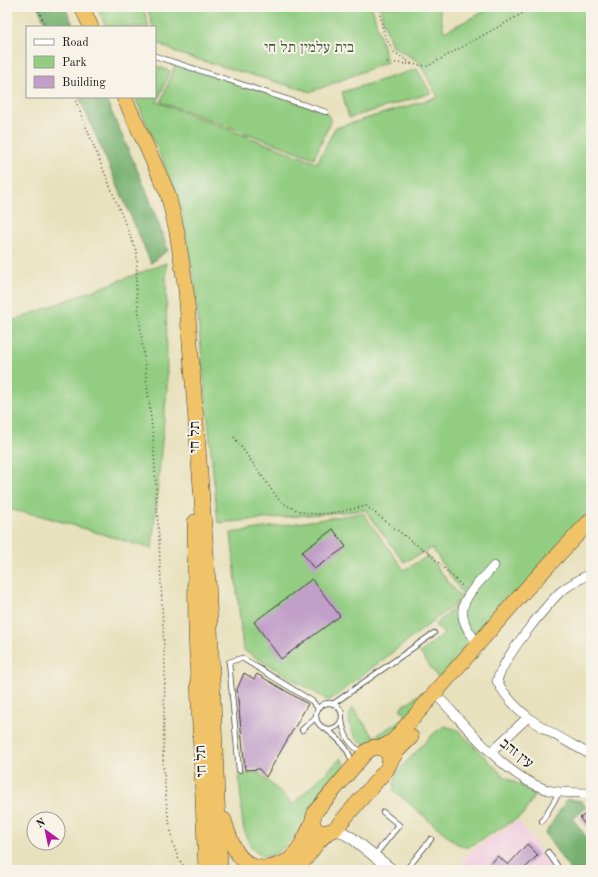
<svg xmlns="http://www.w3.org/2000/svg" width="598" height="877" font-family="'Old Standard TT','Frank Ruhl Libre',serif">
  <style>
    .built { fill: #f2cfe0 }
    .green { fill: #92cd82; stroke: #57744f }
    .forest { fill: #75b070; stroke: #486646 }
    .building { fill: #c19fc9 }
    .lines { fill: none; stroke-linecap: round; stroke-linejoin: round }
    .service-casing { stroke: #3b3a34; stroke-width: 6 }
    .minor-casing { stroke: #3b3a34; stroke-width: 10 }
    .tertiary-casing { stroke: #3b3a34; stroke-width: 12 }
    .trunk-casing { stroke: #3b3a34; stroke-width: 16 }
    .path { stroke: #3b3a34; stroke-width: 1.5; stroke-dasharray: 1 3; stroke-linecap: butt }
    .service { stroke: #fff; stroke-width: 4.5 }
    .minor { stroke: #fff; stroke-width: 9 }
    .tertiary { stroke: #fff; stroke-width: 11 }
    .trunk { stroke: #f0c369; stroke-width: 15 }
    .labels { text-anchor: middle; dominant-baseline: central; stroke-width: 4; stroke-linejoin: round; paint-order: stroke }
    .park-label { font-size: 15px; fill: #455a40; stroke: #f7f3e8 }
    .street-label { font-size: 15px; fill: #1c1c1c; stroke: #f7f3e8 }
  </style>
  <rect width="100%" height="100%" fill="#f7f3e8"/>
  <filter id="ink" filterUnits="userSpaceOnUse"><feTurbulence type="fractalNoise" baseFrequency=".025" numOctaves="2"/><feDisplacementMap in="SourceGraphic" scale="8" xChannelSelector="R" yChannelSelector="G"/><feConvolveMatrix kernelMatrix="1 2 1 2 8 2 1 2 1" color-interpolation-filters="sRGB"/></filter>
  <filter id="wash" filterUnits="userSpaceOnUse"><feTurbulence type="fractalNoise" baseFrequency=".012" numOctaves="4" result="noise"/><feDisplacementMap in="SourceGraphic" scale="16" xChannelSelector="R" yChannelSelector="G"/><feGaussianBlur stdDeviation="0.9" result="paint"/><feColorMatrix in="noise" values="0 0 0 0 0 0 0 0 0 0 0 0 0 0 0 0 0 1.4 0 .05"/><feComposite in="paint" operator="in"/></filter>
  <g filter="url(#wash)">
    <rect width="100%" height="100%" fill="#e8e1bd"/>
    <!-- built -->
    <polygon class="built" points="518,820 554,870 457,870 467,854"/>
    <!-- green -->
    <g class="green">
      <polygon points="97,7 143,7 149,27 106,27"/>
      <polygon points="147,7 372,7 387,62 311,92 179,54 158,43 155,27 153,27"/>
      <polygon points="380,7 439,7 444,32 493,7 591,7 591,507 569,537 440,680 420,653 444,634 435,625 465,598 432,548 404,562 365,510 218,523 194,277 178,197 135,97 155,97 155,66 170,71 157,102 317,163 335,128 438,97 419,62 392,46 384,24"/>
      <polygon points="176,62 326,112 331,121 314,158 161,102"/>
      <polygon points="417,69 431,93 349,118 342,92"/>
      <polygon points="166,263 167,388 152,549 42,516 7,509 7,323"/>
      <polygon points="363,513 404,570 428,556 462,599 329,701 243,650 231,533"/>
      <path d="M424,691L429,697C417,710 372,763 355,736C348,726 348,717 352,707L374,737L406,717L400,708Z"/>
      <polygon points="445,726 458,730 504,776 535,794 523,815 467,848 456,843 393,790 396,773 434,733"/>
      <path d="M341,758L344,764V770C330,789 290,852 269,856C256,859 248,843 245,833C240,817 241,792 239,775L258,772L293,804Z"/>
    </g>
    <!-- forest -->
    <g class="forest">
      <polygon points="38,7 65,7 74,27 47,27"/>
      <polygon points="79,97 105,97 147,192 168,250 151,263"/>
      <polygon points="567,799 582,801 586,808 573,819 591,843 591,870 570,870 545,834"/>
    </g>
    <g id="blocks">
      <!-- building -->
      <g class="building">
        <polygon points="333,529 346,547 314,569 302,552"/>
        <polygon points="312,579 340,616 281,659 254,622"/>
        <polygon points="244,673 254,679 257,674 308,704 266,777 259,769 245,770 237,689"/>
        <polygon points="591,810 591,833 580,818"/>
        <polygon points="527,844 538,855 523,870 485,870 498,856 508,865"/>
      </g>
    </g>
  </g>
  <g filter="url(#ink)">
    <use href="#blocks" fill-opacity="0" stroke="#3b3a34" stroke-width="1"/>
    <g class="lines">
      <!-- service casing -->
      <g class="service-casing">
        <g id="service">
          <polyline points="155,56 326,112"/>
          <circle cx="329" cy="716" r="13"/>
          <polyline points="333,704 434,633"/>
          <path d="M342,720C343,731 350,750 364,751"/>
          <polyline points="302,730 316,717"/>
          <path d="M327,730C338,738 350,750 352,764"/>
          <polyline points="239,770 229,662 242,658 312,701 318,708"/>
          <polyline points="542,821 559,793"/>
          <polyline points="548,852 560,870"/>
          <polyline points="374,856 399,825 383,812"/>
          <polyline points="406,870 431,839"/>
        </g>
      </g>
      <!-- minor casing -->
      <g class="minor-casing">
        <g id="minor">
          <path d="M591,573C581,579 568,585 559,593C541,612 504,657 497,681C516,718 556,735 591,755"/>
          <path d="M479,644C446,609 469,594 494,566"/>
          <path d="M442,701C471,731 506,777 548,790C561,794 577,792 591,793"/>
          <polyline points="491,752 527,718"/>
        </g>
      </g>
      <!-- tertiary casing -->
      <g class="tertiary-casing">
        <polyline id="tertiary" points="335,828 352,838 392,870"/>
      </g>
      <!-- trunk casing -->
      <g class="trunk-casing">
        <g id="trunk">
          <polyline points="82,7 91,27"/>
          <polyline points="124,97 168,194 177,232 186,290 208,579 220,870"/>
          <polyline points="195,522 196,632 206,870"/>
          <path d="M375,747C388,748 393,758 387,769L334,830L323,833L316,830L312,823L315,812L367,751Z"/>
          <polyline points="381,748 393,741 527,588 591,520"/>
          <polyline points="389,764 397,751 411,737"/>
          <path d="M224,820C230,840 237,867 263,868C272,869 282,863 290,860"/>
          <path d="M283,867C297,854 305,841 312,823"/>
          <polyline points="297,870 318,842 327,833"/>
        </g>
      </g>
      <!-- path -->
      <g class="path">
        <polyline points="37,7 46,27"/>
        <polyline points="378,7 384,34 394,52 412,64"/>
        <polyline points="387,62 428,66 534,7"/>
        <polyline points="74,97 137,253 136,289 153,436 159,540 165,670 163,764 167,809 173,843 178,858 187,870"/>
        <path d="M234,437L279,500C309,522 332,513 366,506L415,544L428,552L464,588"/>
      </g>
      <!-- service -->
      <use href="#service" class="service"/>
      <!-- minor -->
      <use href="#minor" class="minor"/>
      <!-- tertiary -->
      <use href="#tertiary" class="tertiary"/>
      <!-- trunk -->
      <use href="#trunk" class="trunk"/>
    </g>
  </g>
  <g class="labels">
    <!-- park labels -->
    <g class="park-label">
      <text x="309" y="48">בית עלמין תל חי</text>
    </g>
    <!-- street labels -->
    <g class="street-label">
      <text transform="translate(195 437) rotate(-90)">תל חי</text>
      <text transform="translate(516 754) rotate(39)">עין זהב</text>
      <text transform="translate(202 761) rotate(-93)">תל חי</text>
    </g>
  </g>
  <!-- margin -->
  <rect width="598" height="877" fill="none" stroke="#f7f3e8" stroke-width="24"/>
  <!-- legend -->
  <rect x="26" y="26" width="130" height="72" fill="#f7f3e8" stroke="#9f9d96"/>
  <rect x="34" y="39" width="20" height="6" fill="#ffffff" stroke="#9f9d96"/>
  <text x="62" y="46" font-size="12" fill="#1c1c1c">Road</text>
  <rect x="34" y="56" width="20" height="12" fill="#92cd82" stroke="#9f9d96"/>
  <text x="62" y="66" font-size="12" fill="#1c1c1c">Park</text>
  <rect x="34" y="76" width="20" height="12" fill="#c19fc9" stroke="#9f9d96"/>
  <text x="62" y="86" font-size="12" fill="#1c1c1c">Building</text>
  <!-- north arrow -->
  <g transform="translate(46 831) rotate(327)"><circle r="19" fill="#f7f3e8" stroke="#9f9d96"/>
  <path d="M0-3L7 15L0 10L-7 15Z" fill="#b5179e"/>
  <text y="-6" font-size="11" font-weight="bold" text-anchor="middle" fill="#1c1c1c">N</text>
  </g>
</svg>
